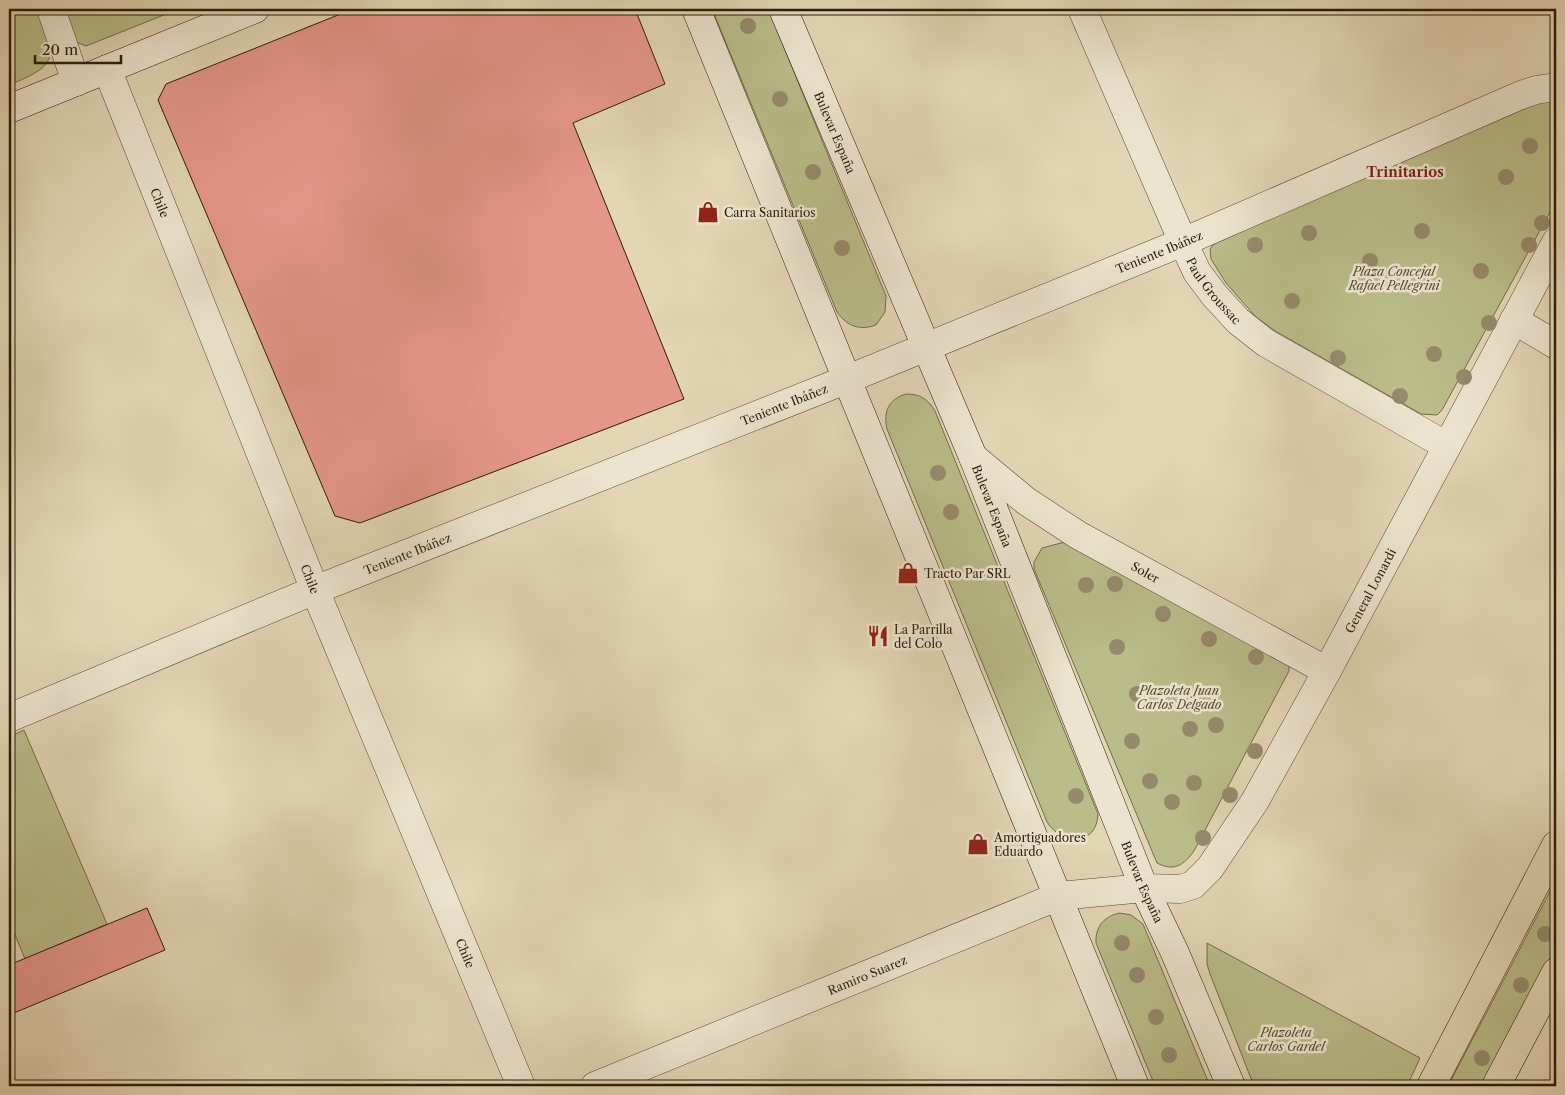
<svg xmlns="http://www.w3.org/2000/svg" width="1565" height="1095" font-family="'Libre Caslon Text',serif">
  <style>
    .green { fill: #babc89; stroke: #736c4a }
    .building { fill: #e5968b; stroke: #2c1c0a }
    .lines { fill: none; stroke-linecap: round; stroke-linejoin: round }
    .minor-casing { stroke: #5a4a35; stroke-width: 29 }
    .secondary-casing { stroke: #2c1c0a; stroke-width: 29 }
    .trunk-casing { stroke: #2c1c0a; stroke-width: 29 }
    .minor { stroke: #ede4cf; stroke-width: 28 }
    .secondary { stroke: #ede4cf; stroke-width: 28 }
    .trunk { stroke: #e3d6b5; stroke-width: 28 }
    .tree { fill: #968a6c }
    .labels { text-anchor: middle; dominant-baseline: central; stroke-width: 5; stroke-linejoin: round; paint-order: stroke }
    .street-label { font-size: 12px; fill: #2c1c0a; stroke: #ede4cf }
    .poi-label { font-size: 12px; fill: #2c1c0a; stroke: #ede4cf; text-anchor: start }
    .park-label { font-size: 12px; font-style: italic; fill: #574c30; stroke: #ede4cf }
    .neighbourhood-label { font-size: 14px; font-weight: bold; fill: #7a1f14; stroke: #ede4cf }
  </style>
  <rect width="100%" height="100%" fill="#e3d6b5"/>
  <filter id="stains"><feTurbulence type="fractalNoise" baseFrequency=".004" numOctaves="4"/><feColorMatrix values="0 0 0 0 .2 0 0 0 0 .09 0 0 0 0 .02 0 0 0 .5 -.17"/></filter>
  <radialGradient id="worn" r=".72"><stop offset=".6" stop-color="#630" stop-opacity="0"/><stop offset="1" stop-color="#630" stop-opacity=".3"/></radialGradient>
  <!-- green -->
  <g class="green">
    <path d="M9,9H41C56,57 59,65 9,85Z"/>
    <polygon points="62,9 179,9 86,46 76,42"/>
    <path d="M712,9H768L886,296L885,312L876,325C859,331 847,326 837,312Z"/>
    <polygon points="1556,95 1556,201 1442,410 1437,415 1421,414 1275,331 1256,317 1226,283 1211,259 1210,249 1214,244 1527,103"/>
    <path d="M906,394C920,394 928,399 935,411L1098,814C1097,846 1062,846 1047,822L887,429C883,411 889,399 906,394Z"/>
    <path d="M1065,542L1289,662V671L1194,851C1184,865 1174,872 1157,863L1034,569V562L1042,548Z"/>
    <polygon points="24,730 107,924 25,959 9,920 9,737"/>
    <polygon points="1556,880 1556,947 1483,1086 1448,1086"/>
    <path d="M1120,913L1131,915L1143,924L1210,1086H1155L1096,943C1095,927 1104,916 1120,913Z"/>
    <polygon points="1207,943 1420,1058 1407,1086 1254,1086 1210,974 1207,964"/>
  </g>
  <!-- building -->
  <g class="building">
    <polygon points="114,9 127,9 116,14"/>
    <polygon points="353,9 635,9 665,84 573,123 684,399 360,523 335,516 158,100 166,84"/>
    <polygon points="147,908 165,950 9,1015 9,965"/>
  </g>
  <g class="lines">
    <!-- minor casing -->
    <g class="minor-casing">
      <g id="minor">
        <polyline points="51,9 76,82"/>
        <path id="s1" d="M1082,9L1183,242L1197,272L1215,296L1238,321L1266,343L1447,446"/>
        <path id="s2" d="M107,69L315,590L521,1086"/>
        <polyline points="1514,320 1556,345"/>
        <path id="s3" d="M973,457L1026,501L1078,535L1327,671"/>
        <path id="s4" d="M9,718L315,590L848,379L1183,242L1521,95L1536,90L1556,87"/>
        <path id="s5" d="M595,1086L1059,896L1144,888L1180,889L1193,885L1210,868L1255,801L1327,671L1556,242"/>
      </g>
    </g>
    <!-- secondary casing -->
    <g class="secondary-casing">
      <g id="secondary">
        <polyline points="696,9 1135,1086"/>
        <path id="s6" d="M783,9L973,457L1144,888L1175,953L1231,1086"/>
        <polyline points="9,109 255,9"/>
      </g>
    </g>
    <!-- trunk casing -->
    <g class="trunk-casing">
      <g id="trunk">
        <polyline points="1431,1086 1556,845"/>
        <polyline points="1496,1086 1556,972"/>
      </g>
    </g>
    <!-- minor -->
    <use href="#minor" class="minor"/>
    <!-- secondary -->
    <use href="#secondary" class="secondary"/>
    <!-- trunk -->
    <use href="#trunk" class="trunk"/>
  </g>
  <!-- trees -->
  <g class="tree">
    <circle cx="748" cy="26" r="8"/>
    <circle cx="780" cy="99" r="8"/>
    <circle cx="1530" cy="146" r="8"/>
    <circle cx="813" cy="172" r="8"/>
    <circle cx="1506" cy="177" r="8"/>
    <circle cx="1542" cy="223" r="8"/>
    <circle cx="1422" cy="231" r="8"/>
    <circle cx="1309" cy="233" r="8"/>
    <circle cx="1255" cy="245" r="8"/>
    <circle cx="1529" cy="245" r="8"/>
    <circle cx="842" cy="248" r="8"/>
    <circle cx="1370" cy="261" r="8"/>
    <circle cx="1481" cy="271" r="8"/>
    <circle cx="1292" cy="301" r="8"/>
    <circle cx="1489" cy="323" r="8"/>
    <circle cx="1434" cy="354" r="8"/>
    <circle cx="1338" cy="358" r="8"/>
    <circle cx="1464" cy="377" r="8"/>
    <circle cx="1400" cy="396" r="8"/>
    <circle cx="938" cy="473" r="8"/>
    <circle cx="951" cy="512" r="8"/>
    <circle cx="1115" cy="584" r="8"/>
    <circle cx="1086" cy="585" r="8"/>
    <circle cx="1163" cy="614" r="8"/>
    <circle cx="1209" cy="639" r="8"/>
    <circle cx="1117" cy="647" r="8"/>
    <circle cx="1256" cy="657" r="8"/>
    <circle cx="1137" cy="694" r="8"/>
    <circle cx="1216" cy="725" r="8"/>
    <circle cx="1190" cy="729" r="8"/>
    <circle cx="1132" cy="741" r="8"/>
    <circle cx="1255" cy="751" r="8"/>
    <circle cx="1150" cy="781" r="8"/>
    <circle cx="1194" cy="783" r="8"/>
    <circle cx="1230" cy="795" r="8"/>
    <circle cx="1076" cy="796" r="8"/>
    <circle cx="1172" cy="802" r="8"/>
    <circle cx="1203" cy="838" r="8"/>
    <circle cx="1545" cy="934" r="8"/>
    <circle cx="1122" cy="943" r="8"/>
    <circle cx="1137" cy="975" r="8"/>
    <circle cx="1521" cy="985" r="8"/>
    <circle cx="1156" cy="1017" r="8"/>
    <circle cx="1169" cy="1055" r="8"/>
    <circle cx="1482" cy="1058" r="8"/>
  </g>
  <!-- icons -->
  <defs>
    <g id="shop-bare" transform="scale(1.725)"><path d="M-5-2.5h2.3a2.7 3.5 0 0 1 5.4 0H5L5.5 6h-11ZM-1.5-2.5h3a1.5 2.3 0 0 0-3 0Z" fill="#8f2418" stroke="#ede4cf" stroke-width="2.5" paint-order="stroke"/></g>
    <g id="restaurant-bare" transform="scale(1.725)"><path d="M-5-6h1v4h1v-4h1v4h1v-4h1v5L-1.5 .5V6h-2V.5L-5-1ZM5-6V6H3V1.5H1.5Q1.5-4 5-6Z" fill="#8f2418" stroke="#ede4cf" stroke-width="2.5" paint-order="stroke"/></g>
  </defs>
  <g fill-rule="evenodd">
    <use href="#shop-bare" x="708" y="212"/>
    <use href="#shop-bare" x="908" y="573"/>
    <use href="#restaurant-bare" x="878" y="636"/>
    <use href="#shop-bare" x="978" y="844"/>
  </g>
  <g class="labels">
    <!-- street labels -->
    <g class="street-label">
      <text stroke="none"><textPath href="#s6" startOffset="134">Bulevar España</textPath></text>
      <text stroke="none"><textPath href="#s2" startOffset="144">Chile</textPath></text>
      <text stroke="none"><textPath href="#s4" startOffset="1241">Teniente Ibáñez</textPath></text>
      <text stroke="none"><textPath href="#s1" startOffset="312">Paul Groussac</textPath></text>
      <text stroke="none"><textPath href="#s4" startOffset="836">Teniente Ibáñez</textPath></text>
      <text stroke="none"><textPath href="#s6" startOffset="539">Bulevar España</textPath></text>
      <text stroke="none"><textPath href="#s4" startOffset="431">Teniente Ibáñez</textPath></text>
      <text stroke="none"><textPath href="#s3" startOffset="208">Soler</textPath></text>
      <text stroke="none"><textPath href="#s2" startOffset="549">Chile</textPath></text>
      <text stroke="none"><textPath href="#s5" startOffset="981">General Lonardi</textPath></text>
      <text stroke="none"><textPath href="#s6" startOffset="944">Bulevar España</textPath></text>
      <text stroke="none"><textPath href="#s2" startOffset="954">Chile</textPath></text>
      <text stroke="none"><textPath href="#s5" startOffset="294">Ramiro Suarez</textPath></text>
    </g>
    <!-- poi labels -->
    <g class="poi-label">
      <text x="724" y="212">Carra Sanitarios</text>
      <text x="924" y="573">Tracto Par SRL</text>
      <text x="894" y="629">La Parrilla<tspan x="894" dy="14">del Colo</tspan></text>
      <text x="994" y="837">Amortiguadores<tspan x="994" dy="14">Eduardo</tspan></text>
    </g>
    <!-- park labels -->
    <g class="park-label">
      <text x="1394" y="271">Plaza Concejal<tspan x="1394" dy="14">Rafael Pellegrini</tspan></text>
      <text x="1179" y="690">Plazoleta Juan<tspan x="1179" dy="14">Carlos Delgado</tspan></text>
      <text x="1286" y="1032">Plazoleta<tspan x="1286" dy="14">Carlos Gardel</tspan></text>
    </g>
    <!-- neighbourhood labels -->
    <g class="neighbourhood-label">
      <text x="1405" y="172">Trinitarios</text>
    </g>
  </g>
  <!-- margin -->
  <rect width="1565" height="1095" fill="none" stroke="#e3d6b5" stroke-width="30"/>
  <rect x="10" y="10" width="1545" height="1075" fill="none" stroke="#2c1c0a" stroke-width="2.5"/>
  <rect x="15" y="15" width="1535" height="1065" fill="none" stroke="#2c1c0a"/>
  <!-- scale -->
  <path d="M35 55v8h86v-8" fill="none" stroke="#2c1c0a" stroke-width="2.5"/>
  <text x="42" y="55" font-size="15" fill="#2c1c0a" stroke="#ede4cf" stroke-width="4" paint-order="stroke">20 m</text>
  <rect width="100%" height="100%" filter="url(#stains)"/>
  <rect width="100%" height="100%" fill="url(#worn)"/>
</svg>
